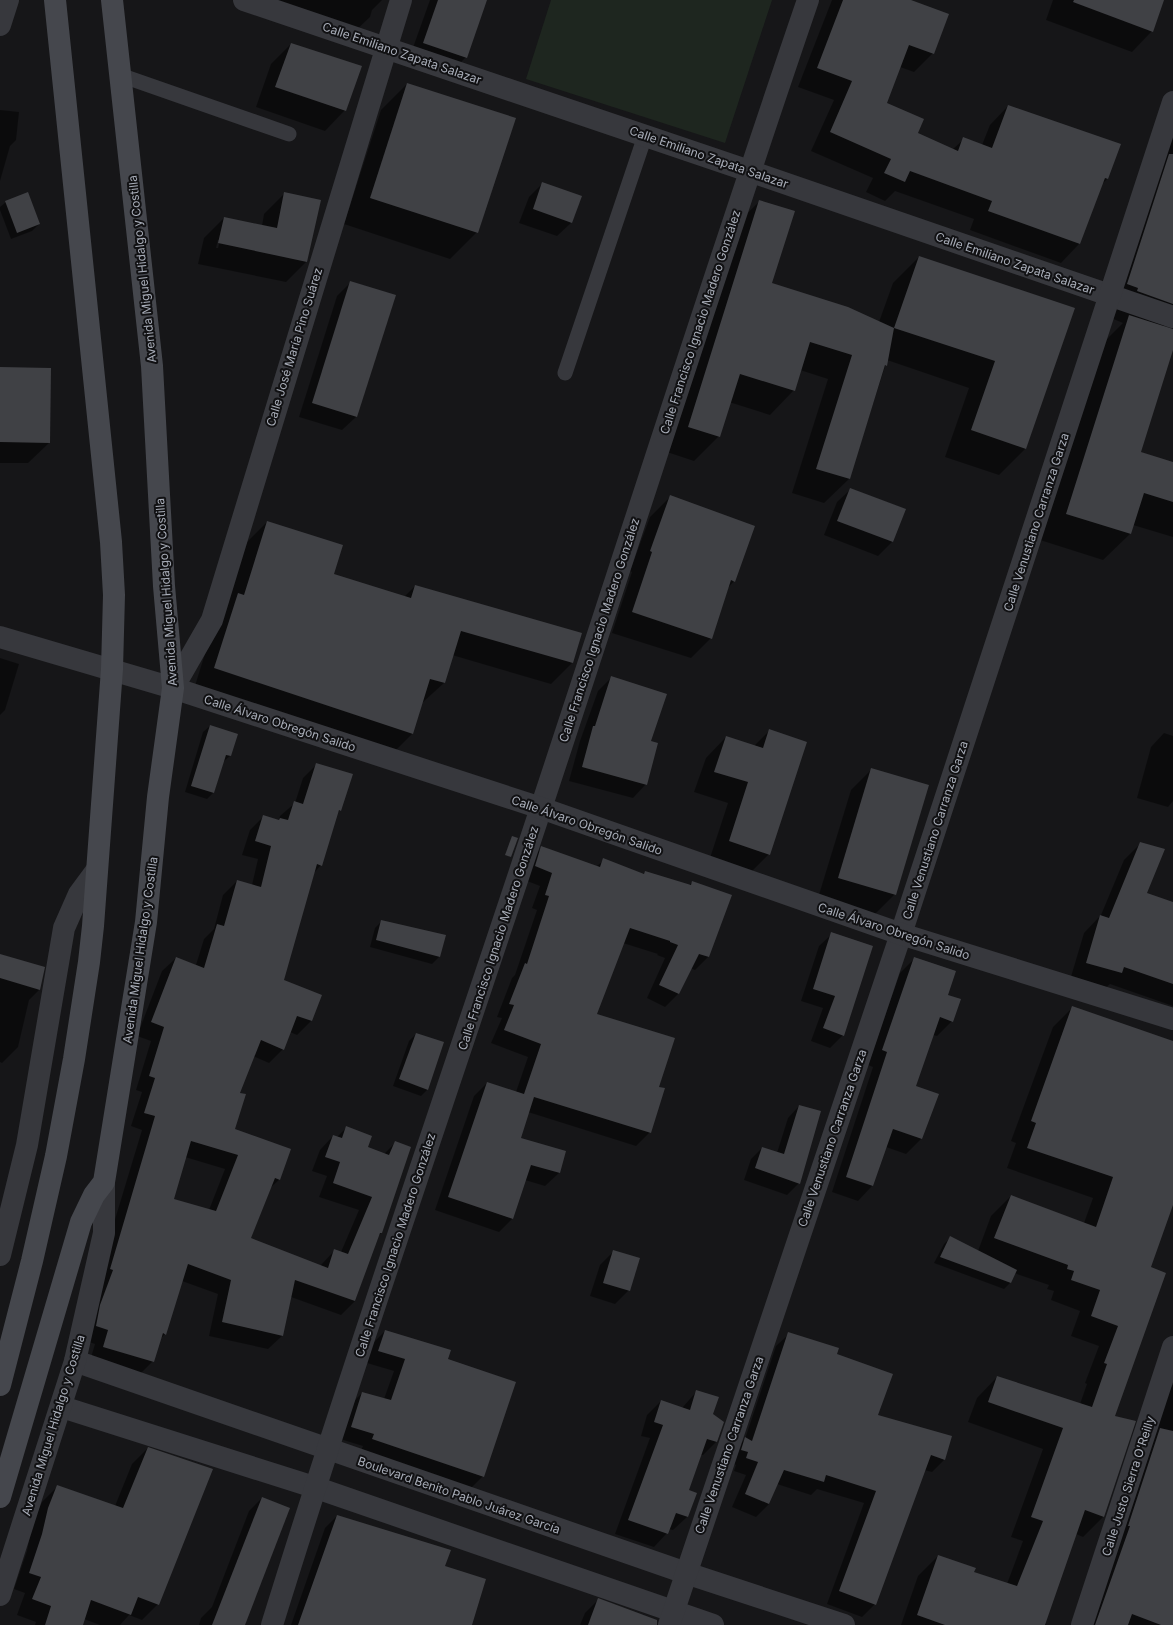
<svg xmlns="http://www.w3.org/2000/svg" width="1173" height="1625" font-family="Inter,sans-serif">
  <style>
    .green { fill: #1e261f }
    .shadow { fill: #0007; fill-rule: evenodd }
    .building { fill: #404145; fill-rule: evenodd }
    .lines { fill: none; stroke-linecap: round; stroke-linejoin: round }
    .service { stroke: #37383d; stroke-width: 15 }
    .minor { stroke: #37383d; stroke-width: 22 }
    .tertiary { stroke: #37383d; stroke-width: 22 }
    .secondary { stroke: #45474d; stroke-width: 22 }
    .labels { text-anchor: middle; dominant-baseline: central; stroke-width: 4; stroke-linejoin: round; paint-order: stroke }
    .street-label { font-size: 12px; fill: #a8adb8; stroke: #111113 }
  </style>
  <rect width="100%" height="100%" fill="#161618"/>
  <!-- green -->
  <polygon class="green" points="551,0 772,0 725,143 526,79"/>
  <!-- shadow -->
  <g class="shadow">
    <polygon points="267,0 382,0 372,10 370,17 350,36"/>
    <polygon points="430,0 486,0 466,57 452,71 410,56"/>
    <polygon points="832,0 908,0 933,53 914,72 900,67 886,103 916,134 952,150 964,139 982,145 990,125 1008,106 1108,178 1102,184 1079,244 1061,263 970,230 974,219 895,191 885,201 866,192 873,178 811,151 834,100 798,87"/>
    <polygon points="1053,0 1163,0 1152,31 1132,52 1046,20"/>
    <polygon points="291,44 345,110 325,131 256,107 271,64"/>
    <polygon points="407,84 477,232 450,259 344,224 381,110"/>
    <polygon points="1173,92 1173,316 1163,327 1173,330 1173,347 1140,452 1173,463 1173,537 1133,525 1130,534 1103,560 1040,540 1103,343 1123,323 1111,318"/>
    <polygon points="0,110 19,112 16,140 10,146 0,181"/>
    <polygon points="543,183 571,223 557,236 519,223 529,197"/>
    <path d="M285,193L306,262L286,282L198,264L204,238L224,218L262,226L264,214ZM218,240H220L218,248H216Z"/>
    <polygon points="760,201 771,284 879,322 893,283 919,257 1074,309 1026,448 999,475 945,457 969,388 887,360 849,479 824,503 792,493 828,379 800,370 794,390 770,415 729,402 719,436 694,461 664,451 735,225"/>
    <polygon points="6,202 39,224 32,231 11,239 0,210 0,207"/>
    <polygon points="351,282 394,295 356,417 342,430 299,417 337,296"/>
    <polygon points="0,368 49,443 28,463 0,463"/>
    <polygon points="851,489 905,509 892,542 878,556 824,535 837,502"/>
    <polygon points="671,496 734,581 728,588 711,638 691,658 612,633 632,572 630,571 650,517"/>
    <polygon points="267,522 332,575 404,597 415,586 572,663 551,684 452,655 444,683 422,703 412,734 391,755 194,689 217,615 246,543"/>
    <polygon points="0,658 19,664 5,710 0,715"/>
    <polygon points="612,677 650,742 646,784 633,798 569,781 580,741 598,691"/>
    <polygon points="210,726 230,756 223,762 214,792 207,799 185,792 203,732"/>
    <polygon points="769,731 769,854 749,874 709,861 728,803 694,792 706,758 726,737 754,746"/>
    <polygon points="1164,733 1173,736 1173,801 1168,807 1137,798 1151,747"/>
    <path d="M317,764L340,810L337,813L321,865L314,873L282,981L321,996L311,1021L297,1035L290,1032L283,1049L269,1063L253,1056L239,1093L234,1130L280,1179L269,1189L250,1239L320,1266L335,1250L341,1252L359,1210L319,1197L327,1176L312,1171L320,1150L333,1136L337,1137L346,1128L367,1148L384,1154L396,1142L381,1233L377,1237L355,1301L341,1315L291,1297L282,1336L268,1349L209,1336L218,1294L182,1281L165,1334L160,1339L153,1361L139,1375L90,1361L95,1344L83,1340L110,1236L142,1130L131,1126L142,1092L136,1090L151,1041L137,1036L162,971L176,958L196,965L204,939L214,929L223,895L237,881L252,885L258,859L242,855L250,830L263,817L279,820L280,816L295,803L303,778ZM185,1157L225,1169L209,1210L173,1199Z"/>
    <polygon points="871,770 895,894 874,915 818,898 851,790"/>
    <polygon points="1141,843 1146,894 1173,903 1173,1006 1110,984 1104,989 1070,980 1084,933 1101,915 1124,860"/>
    <polygon points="542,848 596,867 604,860 643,874 645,872 689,885 693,882 730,896 708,957 695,970 690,968 678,994 665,1007 647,998 665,958 657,955 658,954 623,943 596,1015 658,1087 650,1132 636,1146 528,1112 520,1139 565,1152 559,1173 545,1186 525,1180 512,1219 499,1232 435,1210 474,1096 487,1083 516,1092 528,1057 491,1043 502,1018 497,1017 512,978 515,975 537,910 532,908 540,886 522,879 528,861"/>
    <polygon points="382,921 444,936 439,957 432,964 370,947 375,928"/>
    <polygon points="832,934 843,1035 830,1048 811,1041 823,1008 801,1001 819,946"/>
    <polygon points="0,955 39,990 29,1000 18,1047 2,1063 0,1062"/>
    <polygon points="915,958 946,996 952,1021 937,1036 933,1035 915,1087 937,1095 921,1139 906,1154 886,1147 872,1186 858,1201 832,1192 873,1067 868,1065 900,973"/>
    <polygon points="1073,1007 1173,1042 1173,1202 1150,1268 1114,1416 1103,1517 1083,1537 1076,1534 1044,1624 1047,1625 901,1625 918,1576 938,1556 973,1573 1007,1584 1023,1541 1011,1537 1043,1449 968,1422 977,1398 997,1377 1080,1404 1087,1384 1085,1383 1099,1346 1071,1336 1080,1311 1051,1300 1054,1291 1047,1289 1049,1285 1014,1273 1010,1283 1004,1289 934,1263 944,1244 950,1238 978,1251 991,1216 1011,1196 1084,1223 1093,1198 1007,1168 1016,1143 1011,1141 1053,1027"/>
    <polygon points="416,1034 428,1089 421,1096 393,1086 409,1041"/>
    <polygon points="799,1106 799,1183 787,1195 744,1180 751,1159 762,1148 777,1153 788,1118"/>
    <polygon points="614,1251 629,1290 615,1304 590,1296 600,1265"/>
    <polygon points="385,1331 446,1360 483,1476 471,1488 361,1451 363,1446 340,1439 350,1405 362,1393 384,1399 394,1371 367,1363 373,1343"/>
    <polygon points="789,1334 835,1355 877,1415 944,1460 932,1472 924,1470 875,1604 862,1617 827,1604 864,1503 817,1489 811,1495 777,1484 769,1504 756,1517 732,1507 746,1475 734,1471 736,1465 729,1462 733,1451 745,1439 776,1346"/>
    <polygon points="1173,1385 1173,1625 1086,1625 1161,1397"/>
    <polygon points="697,1391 712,1415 716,1442 703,1455 701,1455 688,1491 695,1493 687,1517 673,1530 669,1529 667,1533 654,1547 615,1534 650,1438 641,1436 647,1415 661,1401 682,1408"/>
    <polygon points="148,1448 158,1604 142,1620 129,1615 120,1625 100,1625 84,1619 82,1625 35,1625 36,1622 17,1615 25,1593 14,1589 27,1551 32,1524 42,1502 58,1486 115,1506 132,1464"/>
    <polygon points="262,1498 243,1625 199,1625 201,1618 212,1607 249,1511"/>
    <polygon points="337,1516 443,1567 471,1625 291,1625 325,1528"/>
    <polygon points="598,1600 647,1625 580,1625 585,1613"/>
  </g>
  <!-- building -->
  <g class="building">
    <polygon points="438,0 487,0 467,58 423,43"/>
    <polygon points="843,0 911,0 949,14 934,54 909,45 887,103 924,119 918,133 958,151 963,137 992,148 1008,105 1121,144 1108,179 1105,178 1080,244 988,211 992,201 910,171 905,182 884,173 891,159 830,132 852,81 817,68"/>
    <polygon points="1074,0 1164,0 1153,32 1073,2"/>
    <polygon points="291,43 362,66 346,111 275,87"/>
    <polygon points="407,83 516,118 478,233 370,198"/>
    <polygon points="1169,154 1173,154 1173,304 1137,291 1138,288 1127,284"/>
    <polygon points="542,182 582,196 572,223 533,209"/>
    <polygon points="28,192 40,224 17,233 5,201"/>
    <polygon points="284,192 321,200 307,262 218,243 224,217 277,228"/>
    <polygon points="759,200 795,211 772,283 848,307 894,328 887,366 885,365 850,479 816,469 852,355 810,342 795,391 740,374 720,437 688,427"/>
    <polygon points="919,256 1075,308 1026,449 971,430 995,361 894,328"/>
    <polygon points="350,281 396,295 357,417 312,403"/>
    <polygon points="1129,315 1173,329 1173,350 1141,452 1173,462 1173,502 1144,493 1131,534 1066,514"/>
    <polygon points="0,367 51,368 50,443 0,442"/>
    <polygon points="850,488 906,509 893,542 837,521"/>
    <polygon points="670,495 755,526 735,582 731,580 712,639 632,612 652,552 650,551"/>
    <polygon points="267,521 343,545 334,574 411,598 415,585 582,633 573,663 461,631 445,683 430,679 413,734 214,668 238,593 244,595"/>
    <polygon points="611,676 667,694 651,741 658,743 647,785 582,767 593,726 595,726"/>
    <polygon points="210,725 238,734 231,756 226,755 214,793 191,786"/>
    <polygon points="769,729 807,742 770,855 729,841 748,782 714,772 726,736 763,748"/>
    <path d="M316,763L353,774L341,811L339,810L322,866L317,864L284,980L322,995L312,1021L297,1016L284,1050L261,1040L240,1093L246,1094L235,1129L291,1149L280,1180L275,1178L251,1238L328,1268L334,1249L348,1254L372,1197L333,1183L340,1162L325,1157L333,1135L342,1138L346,1126L372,1136L368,1147L389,1155L395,1141L411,1147L382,1233H380L355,1301L295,1280L283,1336L222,1322L231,1280L188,1264L166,1335L163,1333L154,1362L103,1347L108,1330L96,1326L100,1305L113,1270L110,1269L155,1116L144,1113L155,1078L149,1076L164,1027L151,1022L176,957L204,968L217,924L224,926L237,880L261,887L271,846L255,841L263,815L279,820L280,818L288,820L294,801L303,804ZM191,1141L238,1155L216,1211L174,1199Z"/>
    <polygon points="871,768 929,785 896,895 838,878"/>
    <polygon points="512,836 518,838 511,857 505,855"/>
    <polygon points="1140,842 1165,849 1147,893 1173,902 1173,984 1124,967 1122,973 1086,963 1100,915 1109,918"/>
    <polygon points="541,846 600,867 603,858 644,874 645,871 691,885 692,881 732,895 709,957 699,954 679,994 659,985 678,945 670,942 670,941 630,928 597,1014 675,1038 659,1087 665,1088 651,1133 534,1097 521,1138 566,1151 560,1173 531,1165 513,1219 448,1197 487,1082 524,1094 541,1044 504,1030 514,1005 509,1004 525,963 527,964 549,896 545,895 552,873 535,866"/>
    <polygon points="381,920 446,935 440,957 376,940"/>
    <polygon points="831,932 873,946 844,1036 823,1028 835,996 813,989"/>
    <polygon points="0,954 45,967 40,990 0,978"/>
    <polygon points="914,957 956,971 948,995 961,999 953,1022 940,1017 916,1086 939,1094 922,1139 893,1129 873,1186 846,1177 887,1052 882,1050"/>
    <polygon points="1072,1006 1173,1041 1173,1205 1151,1267 1166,1273 1115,1416 1136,1421 1104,1517 1085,1510 1045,1625 945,1625 917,1615 938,1555 976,1568 974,1572 1017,1586 1043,1521 1031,1517 1063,1428 988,1402 997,1376 1092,1407 1107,1364 1104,1363 1118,1326 1091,1316 1100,1290 1071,1280 1074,1271 1067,1269 1068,1265 994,1238 1011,1195 1096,1227 1113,1177 1027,1148 1036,1123 1031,1121"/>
    <polygon points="416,1033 444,1042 428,1090 399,1079"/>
    <polygon points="799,1105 821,1111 800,1184 755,1168 762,1147 784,1154"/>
    <polygon points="950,1236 1017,1270 1011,1283 940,1257"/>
    <polygon points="613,1250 640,1258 630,1291 603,1283"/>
    <polygon points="385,1330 451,1350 448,1359 516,1382 484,1477 372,1439 374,1434 351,1427 362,1392 391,1400 405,1359 378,1351"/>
    <polygon points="788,1332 839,1348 837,1354 893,1374 878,1415 952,1436 945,1460 931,1455 876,1605 839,1591 876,1491 826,1475 824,1482 784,1470 769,1504 745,1494 758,1462 746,1458 748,1452 741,1450 745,1437 752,1441"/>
    <polygon points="696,1390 719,1397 713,1414 724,1422 717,1442 707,1439 689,1490 697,1493 688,1517 676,1513 668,1534 628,1520 663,1425 654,1422 661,1400 690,1410"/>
    <polygon points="1160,1428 1173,1431 1173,1625 1161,1625 1132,1614 1128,1625 1095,1625 1130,1526 1128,1526"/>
    <polygon points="148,1447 213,1469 159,1605 138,1597 131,1615 91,1600 83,1625 45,1625 51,1606 32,1599 41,1577 29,1573 42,1534 48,1508 57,1485 123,1508"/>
    <polygon points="262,1497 290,1508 245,1625 212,1625"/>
    <polygon points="337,1515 451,1550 445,1566 486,1579 472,1625 298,1625"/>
    <polygon points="598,1598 657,1620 657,1625 588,1625"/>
  </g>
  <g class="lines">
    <!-- service -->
    <g class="service">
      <polyline points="120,75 289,134"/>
      <polyline points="565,373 645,136"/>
    </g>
    <!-- minor -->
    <g class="minor">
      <polyline points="244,0 749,171 1173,317"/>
      <polyline points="0,25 8,0"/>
      <polyline points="173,688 212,620 401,0"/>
      <polyline points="0,1255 27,1145 64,928 79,894 96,871"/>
      <polyline points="75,1361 686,1573 844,1625"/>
      <polyline points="62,1407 314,1487 713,1625"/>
      <polyline points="0,1595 75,1361 104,1233 104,1182"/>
      <path d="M272,1625C357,1351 451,1080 541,808C630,539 716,268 808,0"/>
      <polyline points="669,1625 901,934 1173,102"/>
      <polyline points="1082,1625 1173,1347"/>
    </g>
    <!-- tertiary -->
    <polyline class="tertiary" points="0,637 173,688 541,808 901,934 1173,1019"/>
    <!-- secondary -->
    <g class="secondary">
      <polyline points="0,1385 32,1261 56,1156 74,1059 89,962 93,926 112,669 114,595 111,542 55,0"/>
      <polyline points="0,1497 81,1222 94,1195 104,1182 146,922 158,797 173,688 164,586 152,366 112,0"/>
    </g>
  </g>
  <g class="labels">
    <!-- street labels -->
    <g class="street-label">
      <text transform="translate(402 53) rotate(19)">Calle Emiliano Zapata Salazar</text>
      <text transform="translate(709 157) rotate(19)">Calle Emiliano Zapata Salazar</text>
      <text transform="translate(1015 263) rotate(19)">Calle Emiliano Zapata Salazar</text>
      <text transform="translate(142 269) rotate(-96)">Avenida Miguel Hidalgo y Costilla</text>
      <text transform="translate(700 322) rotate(-72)">Calle Francisco Ignacio Madero González</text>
      <text transform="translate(294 347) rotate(-73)">Calle José María Pino Suárez</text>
      <text transform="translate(1036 522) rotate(-72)">Calle Venustiano Carranza Garza</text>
      <text transform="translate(166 592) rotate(-94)">Avenida Miguel Hidalgo y Costilla</text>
      <text transform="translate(599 630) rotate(-72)">Calle Francisco Ignacio Madero González</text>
      <text transform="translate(280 723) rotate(18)">Calle Álvaro Obregón Salido</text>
      <text transform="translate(587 825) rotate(19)">Calle Álvaro Obregón Salido</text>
      <text transform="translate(935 830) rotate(-72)">Calle Venustiano Carranza Garza</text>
      <text transform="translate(894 931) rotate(18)">Calle Álvaro Obregón Salido</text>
      <text transform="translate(498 938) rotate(-72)">Calle Francisco Ignacio Madero González</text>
      <text transform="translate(140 950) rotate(-82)">Avenida Miguel Hidalgo y Costilla</text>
      <text transform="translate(832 1138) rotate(-71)">Calle Venustiano Carranza Garza</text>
      <text transform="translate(395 1245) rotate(-72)">Calle Francisco Ignacio Madero González</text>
      <text transform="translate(53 1425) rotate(-73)">Avenida Miguel Hidalgo y Costilla</text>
      <text transform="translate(729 1445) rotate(-71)">Calle Venustiano Carranza Garza</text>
      <text transform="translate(1128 1486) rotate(-72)">Calle Justo Sierra O'Reilly</text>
      <text transform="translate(459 1495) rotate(19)">Boulevard Benito Pablo Juárez García</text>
    </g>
  </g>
</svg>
